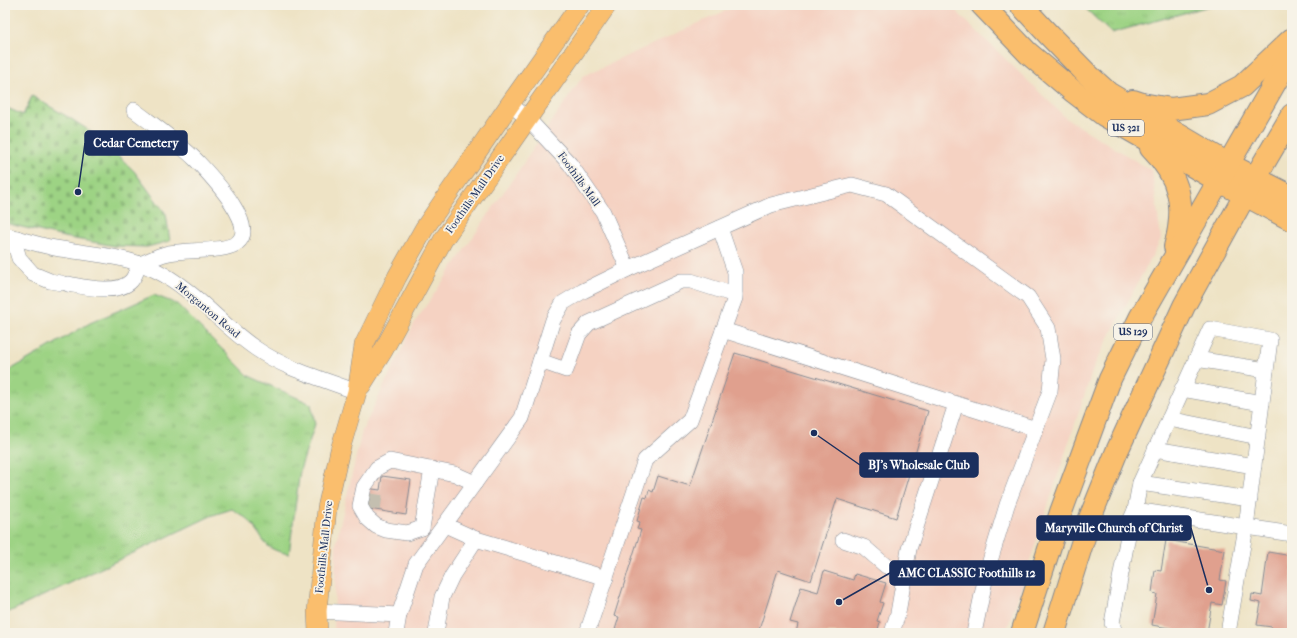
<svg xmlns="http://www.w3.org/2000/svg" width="1297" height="638" font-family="'IM FELL French Canon',serif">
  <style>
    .built { fill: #f5d2c2 }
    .grass { fill: url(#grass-tufts); stroke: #5c8171 }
    .cemetery { fill: url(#cemetery-stones); stroke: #5c8171 }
    .building { fill: #e0a08e }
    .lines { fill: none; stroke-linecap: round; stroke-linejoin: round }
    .minor-tunnel { stroke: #c4bfb0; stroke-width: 15; stroke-dasharray: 15 8; stroke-linecap: butt }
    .minor-casing { stroke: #848992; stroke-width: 16 }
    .major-casing { stroke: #848992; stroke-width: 20 }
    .highway-casing { stroke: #848992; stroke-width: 24 }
    .minor { stroke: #fff; stroke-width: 15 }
    .major { stroke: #fabe6d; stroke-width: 19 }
    .highway { stroke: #fabe6d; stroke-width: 22 }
    .labels { text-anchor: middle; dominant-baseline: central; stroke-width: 3.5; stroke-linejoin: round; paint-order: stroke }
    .shield { fill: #f7f3e8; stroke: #5d6a87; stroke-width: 1 }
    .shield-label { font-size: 10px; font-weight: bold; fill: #1b2f5e }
    .street-label { font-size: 11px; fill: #1b2f5e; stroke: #f7f3e8 }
    .leader { fill: none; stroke: #1b2f5e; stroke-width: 1.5 }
    .callout-dot { fill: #1b2f5e; stroke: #f7f3e8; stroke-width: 1.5 }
    .callout { fill: #1b2f5e; stroke: #1b2f5e; stroke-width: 1.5 }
    .callout-label { font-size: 12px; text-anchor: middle; font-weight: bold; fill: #fff }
  </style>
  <defs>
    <pattern id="grass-tufts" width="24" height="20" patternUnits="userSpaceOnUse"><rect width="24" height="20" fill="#9dd384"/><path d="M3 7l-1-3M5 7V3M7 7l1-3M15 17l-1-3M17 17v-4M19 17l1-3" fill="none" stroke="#87b574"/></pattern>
    <pattern id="cemetery-stones" width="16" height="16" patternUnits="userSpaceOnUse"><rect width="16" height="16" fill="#9dd384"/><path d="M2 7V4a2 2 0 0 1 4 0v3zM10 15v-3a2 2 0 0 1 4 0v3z" fill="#87b574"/></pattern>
  </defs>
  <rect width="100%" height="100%" fill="#f7f3e8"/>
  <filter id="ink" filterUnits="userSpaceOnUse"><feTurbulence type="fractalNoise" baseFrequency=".025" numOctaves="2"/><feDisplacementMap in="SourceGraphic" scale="8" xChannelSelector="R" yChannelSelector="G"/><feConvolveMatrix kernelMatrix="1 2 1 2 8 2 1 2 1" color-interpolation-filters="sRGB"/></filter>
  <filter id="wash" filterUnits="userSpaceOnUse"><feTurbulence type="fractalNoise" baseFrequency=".012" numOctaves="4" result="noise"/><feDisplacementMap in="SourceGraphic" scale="16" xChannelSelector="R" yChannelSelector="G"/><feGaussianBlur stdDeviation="0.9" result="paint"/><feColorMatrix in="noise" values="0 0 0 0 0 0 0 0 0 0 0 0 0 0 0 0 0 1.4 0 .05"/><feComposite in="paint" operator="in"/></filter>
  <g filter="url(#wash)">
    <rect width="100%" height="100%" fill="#eee3c5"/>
    <!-- built -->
    <polygon class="built" points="738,5 950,5 1066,118 1152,171 1161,239 1094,366 1006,633 334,633 336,542 362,431 415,322 583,76"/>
    <!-- grass -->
    <g class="grass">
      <polygon points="1082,5 1213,5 1111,33"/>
      <path d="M154,295L177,304L249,376L311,404L315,424L300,470L289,554C260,548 267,541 250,522C246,517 238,513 232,509L213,515L5,614V373L90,323Z"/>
    </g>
    <!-- cemetery -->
    <polygon class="cemetery" points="32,96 73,120 99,137 134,171 166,214 170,241 147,247 115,246 64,237 5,223 5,107 23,115"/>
    <g id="blocks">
      <!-- building -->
      <g class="building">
        <polygon points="702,5 716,5 712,9 709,6 706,9"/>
        <polygon points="735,353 928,411 896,518 837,499 811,581 778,570 758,633 614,633 619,617 614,616 641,530 637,529 640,522 637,521 644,497 647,498 649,490 653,492 658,476 690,486"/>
        <polygon points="382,476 411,480 406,515 363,508 366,488 380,490"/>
        <polygon points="1166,540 1225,550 1220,580 1226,581 1222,605 1212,603 1207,633 1196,633 1183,631 1182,633 1173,633 1174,629 1152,625 1157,594 1152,593 1155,570 1161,571"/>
        <polygon points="1268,552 1292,556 1292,633 1271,633 1272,627 1257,625 1261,603 1251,601 1252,594 1262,596"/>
        <polygon points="824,571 853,580 855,574 886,583 880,602 883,603 877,621 880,622 877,633 796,633 798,624 790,622 801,587 818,592"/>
      </g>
    </g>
  </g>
  <g filter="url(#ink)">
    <use href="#blocks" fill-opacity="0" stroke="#848992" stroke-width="1"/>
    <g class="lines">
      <!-- minor-tunnel -->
      <polyline class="minor-tunnel" points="373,509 376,489"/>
      <!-- minor casing -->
      <g class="minor-casing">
        <g id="minor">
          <polyline points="510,104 527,118 570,164 603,212 628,269"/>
          <path d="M5,235C21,239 38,245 55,248C88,254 124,255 155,270C194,289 220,324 255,348C285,369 323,379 357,392"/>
          <polyline points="17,238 16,248 19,258 33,274 50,281 61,283"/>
          <path d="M68,284C85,287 118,295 131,281C135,277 137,269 140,264C148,261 157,256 165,254C183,249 224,253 237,243C260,226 208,173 196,160C177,141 155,126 134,110"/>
          <polyline points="723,330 1036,429"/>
          <polyline points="1196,359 1266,370"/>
          <polyline points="540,361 566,370 579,334 589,323 681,281 691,281 735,295"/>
          <polyline points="1182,389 1262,403"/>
          <polyline points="1169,419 1258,437"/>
          <polyline points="1155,449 1254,466"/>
          <polyline points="1140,483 1250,499"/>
          <polyline points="1135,510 1140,483 1210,329 1270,340 1246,527 1228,633"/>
          <polyline points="445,525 476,539 606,578"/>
          <polyline points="422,528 407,533 386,530 376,526 367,518 360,506 364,487 377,468 390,461 455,474 475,483"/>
          <polyline points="422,528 432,469"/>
          <polyline points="843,540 864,547 886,566 905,573"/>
          <polyline points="317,611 399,615"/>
          <polyline points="396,633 399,615 416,564 522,418 553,320 563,303 583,291 628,269 771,205 852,185 886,194 1028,297 1048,328 1053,359 1050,391 1007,505 987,571 974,633"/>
          <polyline points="436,633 442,597 452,576 476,539"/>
          <polyline points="587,633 645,460 690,420 735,298 735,272 720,228"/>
          <polyline points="892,633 898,613 909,549 956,404"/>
          <polyline points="1115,633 1112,623 1131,519 1135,510 1292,534"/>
        </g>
      </g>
      <!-- major casing -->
      <g class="major-casing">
        <g id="major">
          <polyline points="361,386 383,351 443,240 607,5"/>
          <polyline points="318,633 317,611 327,508 340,450 357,392 364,345 397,277 424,229 510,104 580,5"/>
        </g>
      </g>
      <!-- highway casing -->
      <g class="highway-casing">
        <g id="highway">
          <polyline points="982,5 1028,53 1074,92 1104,115 1219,181 1292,220"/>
          <polyline points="1021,5 1048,34 1087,74 1108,93 1228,164 1292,197"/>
          <polyline points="1133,101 1142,104 1171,109 1208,104 1242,86 1292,39"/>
          <path d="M1151,148C1181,178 1186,207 1175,247"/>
          <polyline points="1022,633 1061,512 1110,379 1140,318 1292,53"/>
          <polyline points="1054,633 1090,518 1117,451 1184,306 1245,195 1292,115"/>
        </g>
      </g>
      <!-- minor -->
      <use href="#minor" class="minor"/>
      <!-- major -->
      <use href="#major" class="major"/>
      <!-- highway -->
      <use href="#highway" class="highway"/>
    </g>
  </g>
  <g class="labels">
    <!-- shield labels -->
    <g class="shield">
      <rect x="1108" y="120" width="36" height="16" rx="3"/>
      <rect x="1114" y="324" width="38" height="16" rx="3"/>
    </g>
    <g class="shield-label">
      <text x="1126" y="128">US 321</text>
      <text x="1133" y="332">US 129</text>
    </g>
    <!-- street labels -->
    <g class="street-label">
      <text transform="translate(579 179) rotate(54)">Foothills Mall</text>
      <text transform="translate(475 194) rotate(-55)">Foothills Mall Drive</text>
      <text transform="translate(208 310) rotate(40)">Morganton Road</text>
      <text transform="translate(324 547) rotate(-84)">Foothills Mall Drive</text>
    </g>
  </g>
  <!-- callouts -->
  <path class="leader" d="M78 192L85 143M814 433L860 465M1209 590L1191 528M839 602L890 573"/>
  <g class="callout-dot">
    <circle cx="78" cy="192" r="4"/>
    <circle cx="814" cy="433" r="4"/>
    <circle cx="1209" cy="590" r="4"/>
    <circle cx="839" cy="602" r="4"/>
  </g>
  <g class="callout">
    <rect x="85" y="131" width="102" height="24" rx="4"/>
    <rect x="860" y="453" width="118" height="24" rx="4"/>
    <rect x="1037" y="516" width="154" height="24" rx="4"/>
    <rect x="890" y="561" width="154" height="24" rx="4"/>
  </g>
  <g class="callout-label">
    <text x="136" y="147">Cedar Cemetery</text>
    <text x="919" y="469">BJ's Wholesale Club</text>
    <text x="1114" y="532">Maryville Church of Christ</text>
    <text x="967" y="577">AMC CLASSIC Foothills 12</text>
  </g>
  <!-- margin -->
  <rect width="1297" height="638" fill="none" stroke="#f7f3e8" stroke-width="20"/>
</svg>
